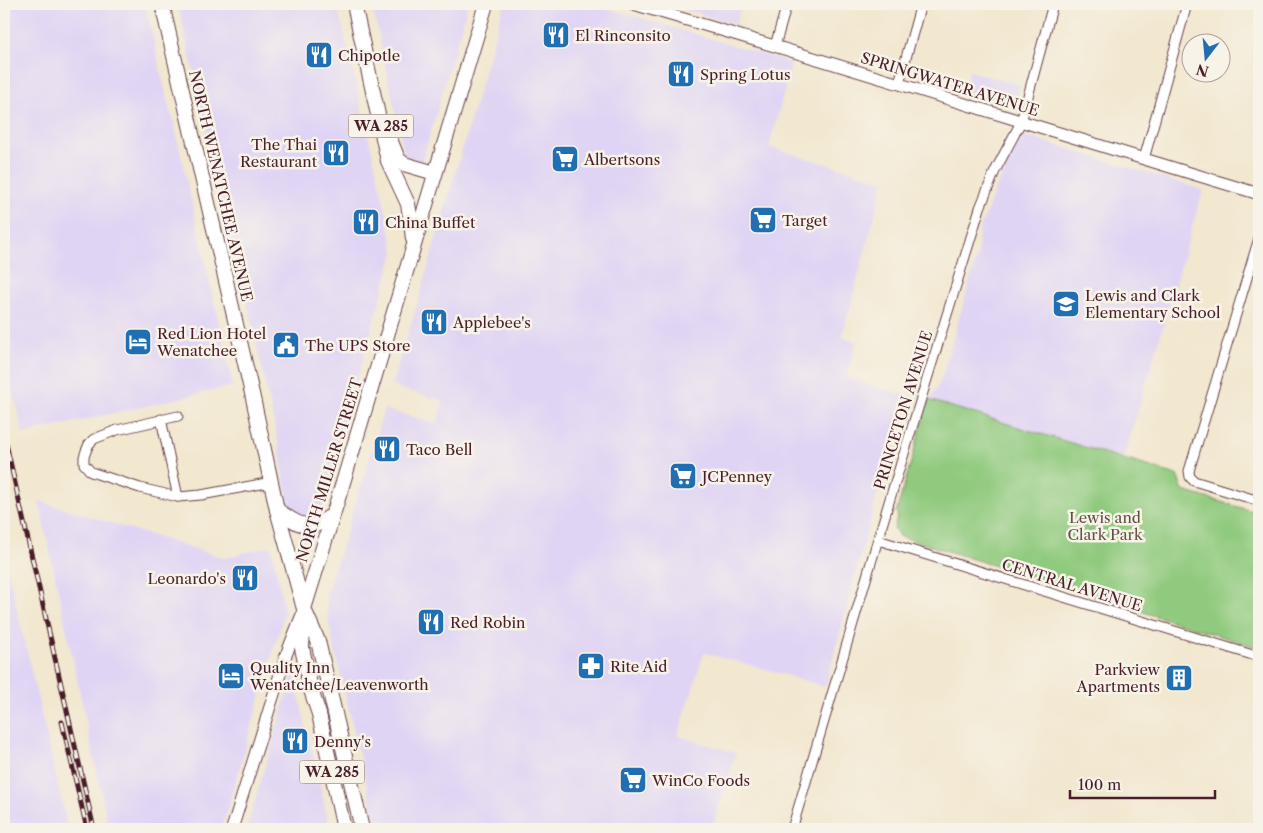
<svg xmlns="http://www.w3.org/2000/svg" width="1263" height="833" font-family="'Libre Caslon Text',serif">
  <style>
    .built { fill: #e0d4f4 }
    .park { fill: #90ca7e; stroke: #6d7454 }
    .lines { fill: none; stroke-linecap: round; stroke-linejoin: round }
    .minor-casing { stroke: #633d44; stroke-width: 11 }
    .tertiary-casing { stroke: #633d44; stroke-width: 13 }
    .primary-casing { stroke: #633d44; stroke-width: 16 }
    .minor { stroke: #fff; stroke-width: 9 }
    .tertiary { stroke: #fff; stroke-width: 11 }
    .primary { stroke: #fff; stroke-width: 14 }
    .rail-casing { stroke: #4a1f2b; stroke-width: 5 }
    .rail { stroke: #f7f3e8; stroke-width: 3; stroke-dasharray: 9; stroke-linecap: butt }
    .labels { text-anchor: middle; dominant-baseline: central; stroke-width: 5; stroke-linejoin: round; paint-order: stroke }
    .shield { fill: #f7f3e8; stroke: #7e5f64; stroke-width: 1 }
    .shield-label { font-size: 14px; font-weight: bold; fill: #4a1f2b }
    .poi-label { font-size: 15px; fill: #4a1f2b; stroke: #f7f3e8; text-anchor: start }
    .street-label { font-size: 15px; fill: #4a1f2b; stroke: #f7f3e8 }
    .park-label { font-size: 15px; fill: #5f5244; stroke: #f7f3e8 }
  </style>
  <rect width="100%" height="100%" fill="#f7f3e8"/>
  <filter id="ink" filterUnits="userSpaceOnUse"><feTurbulence type="fractalNoise" baseFrequency=".02" numOctaves="2"/><feDisplacementMap in="SourceGraphic" scale="10" xChannelSelector="R" yChannelSelector="G"/><feConvolveMatrix kernelMatrix="1 2 1 2 8 2 1 2 1" color-interpolation-filters="sRGB"/></filter>
  <filter id="wash" filterUnits="userSpaceOnUse"><feTurbulence type="fractalNoise" baseFrequency=".0096" numOctaves="4" result="noise"/><feDisplacementMap in="SourceGraphic" scale="20" xChannelSelector="R" yChannelSelector="G"/><feGaussianBlur stdDeviation="1.12" result="paint"/><feColorMatrix in="noise" values="0 0 0 0 0 0 0 0 0 0 0 0 0 0 0 0 0 1.4 0 .05"/><feComposite in="paint" operator="in"/></filter>
  <g filter="url(#wash)">
    <rect width="100%" height="100%" fill="#f2e7cf"/>
    <!-- built -->
    <g class="built">
      <polygon points="4,4 145,4 171,115 172,115 233,386 23,434 4,352"/>
      <polygon points="178,4 337,4 383,198 394,252 343,427 320,519 305,522 290,514 278,442 265,381"/>
      <polygon points="372,4 468,4 422,162 405,156"/>
      <polygon points="504,4 593,4 792,63 769,147 884,181 842,337 856,342 847,378 904,395 825,687 762,668 704,653 678,736 736,753 712,829 377,829 329,625 326,596 365,473 384,409 437,424 443,401 391,386 418,302"/>
      <polygon points="668,4 742,4 736,25"/>
      <polygon points="969,71 1020,85 1015,104 1013,105 1010,105 964,91"/>
      <polygon points="1028,137 1203,190 1124,458 929,400 940,383 978,253 979,231 996,188 1021,139"/>
      <polygon points="39,501 225,558 271,546 285,611 222,829 109,829"/>
      <polygon points="4,553 68,829 4,829"/>
      <polygon points="293,672 330,828 329,829 250,829 247,827"/>
    </g>
    <!-- park -->
    <polygon class="park" points="929,400 1177,475 1183,491 1259,513 1259,648 899,536 894,528 898,514 896,513"/>
  </g>
  <g filter="url(#ink)">
    <g class="lines">
      <!-- minor casing -->
      <g class="minor-casing">
        <g id="minor">
          <polyline points="775,46 787,4"/>
          <polyline points="899,83 921,4"/>
          <polyline points="1144,159 1187,4"/>
          <polyline points="1259,238 1189,471 1190,477 1194,481 1259,501"/>
          <polyline points="178,416 117,430 94,439 89,444 86,451 84,457 84,464 91,472 140,488 178,497 201,495 272,482"/>
          <polyline points="161,419 178,497"/>
          <polyline points="878,540 1259,657"/>
          <polyline points="792,829 889,502 980,208 995,171 1021,122 1053,4"/>
        </g>
      </g>
      <!-- tertiary casing -->
      <g class="tertiary-casing">
        <g id="tertiary">
          <path d="M633,4C842,65 1050,131 1259,194"/>
          <polyline points="232,829 286,655 301,617"/>
        </g>
      </g>
      <!-- primary casing -->
      <g class="primary-casing">
        <g id="primary">
          <polyline points="162,4 253,398 277,510 304,609 318,641 362,829"/>
          <polyline points="354,4 388,161 408,204 411,222 413,239"/>
          <polyline points="390,139 398,159 404,164 435,173"/>
          <path d="M277,510C288,517 300,528 315,525C321,523 327,518 333,515"/>
          <polyline points="344,829 319,714 311,690 302,648 304,609 345,476 486,4"/>
        </g>
      </g>
      <!-- minor -->
      <use href="#minor" class="minor"/>
      <!-- tertiary -->
      <use href="#tertiary" class="tertiary"/>
      <!-- primary -->
      <use href="#primary" class="primary"/>
      <!-- rail casing -->
      <g class="rail-casing">
        <g id="rail">
          <polyline points="4,435 94,829"/>
          <polyline points="62,722 87,829"/>
        </g>
      </g>
      <!-- rail -->
      <use href="#rail" class="rail"/>
    </g>
  </g>
  <!-- icons -->
  <defs>
    <g id="restaurant-square" transform="scale(1.4375)"><rect x="-9" y="-9" width="18" height="18" rx="4" fill="#1f6fb2" stroke="#f7f3e8"/><path d="M-5-6h1v4h1v-4h1v4h1v-4h1v5L-1.5 .5V6h-2V.5L-5-1ZM5-6V6H3V1.5H1.5Q1.5-4 5-6Z" fill="#fff"/></g>
    <g id="supermarket-square" transform="scale(1.4375)"><rect x="-9" y="-9" width="18" height="18" rx="4" fill="#1f6fb2" stroke="#f7f3e8"/><path d="M-6-5.5h2.5l.6 2H6L4.5 2H-2.5L-4.4-4H-6ZM-1.5 3.2a1.3 1.3 0 1 0 .1 0ZM3 3.2a1.3 1.3 0 1 0 .1 0Z" fill="#fff"/></g>
    <g id="school-square" transform="scale(1.4375)"><rect x="-9" y="-9" width="18" height="18" rx="4" fill="#1f6fb2" stroke="#f7f3e8"/><path d="M0-5L7-2L0 1L-7-2ZM-4 1L0 2.5L4 1V4Q0 6-4 4Z" fill="#fff"/></g>
    <g id="hotel-square" transform="scale(1.4375)"><rect x="-9" y="-9" width="18" height="18" rx="4" fill="#1f6fb2" stroke="#f7f3e8"/><path d="M-6-4.5h1.5V1H6V5H4.5V3h-9V5H-6ZM-4 0a1.8 1.8 0 1 1 3.6 0ZM.5 0V-2.5h3Q6-2.5 6 0Z" fill="#fff"/></g>
    <g id="civic-square" transform="scale(1.4375)"><rect x="-9" y="-9" width="18" height="18" rx="4" fill="#1f6fb2" stroke="#f7f3e8"/><path d="M-.6-6.5H3V-4.5H.6V-3L4-1V1h2V6H-6V1h2V-1L-.6-3ZM-1.2 2.5V6h2.4V2.5Z" fill="#fff"/></g>
    <g id="pharmacy-square" transform="scale(1.4375)"><rect x="-9" y="-9" width="18" height="18" rx="4" fill="#1f6fb2" stroke="#f7f3e8"/><path d="M-2-6h4v4h4v4h-4v4h-4v-4h-4v-4h4Z" fill="#fff"/></g>
    <g id="building-square" transform="scale(1.4375)"><rect x="-9" y="-9" width="18" height="18" rx="4" fill="#1f6fb2" stroke="#f7f3e8"/><path d="M-4-6H4V6H1V3H-1V6H-4ZM-2.5-4.3h1.7v1.8h-1.7ZM.8-4.3h1.7v1.8H.8ZM-2.5-1h1.7V.8h-1.7ZM.8-1h1.7V.8H.8Z" fill="#fff"/></g>
  </defs>
  <g fill-rule="evenodd">
    <use href="#restaurant-square" x="556" y="35"/>
    <use href="#restaurant-square" x="319" y="55"/>
    <use href="#restaurant-square" x="681" y="74"/>
    <use href="#restaurant-square" x="336" y="153"/>
    <use href="#supermarket-square" x="565" y="159"/>
    <use href="#supermarket-square" x="763" y="220"/>
    <use href="#restaurant-square" x="366" y="222"/>
    <use href="#school-square" x="1066" y="304"/>
    <use href="#restaurant-square" x="434" y="322"/>
    <use href="#hotel-square" x="138" y="342"/>
    <use href="#civic-square" x="286" y="345"/>
    <use href="#restaurant-square" x="387" y="449"/>
    <use href="#supermarket-square" x="683" y="476"/>
    <use href="#restaurant-square" x="245" y="578"/>
    <use href="#restaurant-square" x="431" y="622"/>
    <use href="#pharmacy-square" x="591" y="666"/>
    <use href="#hotel-square" x="231" y="676"/>
    <use href="#building-square" x="1179" y="678"/>
    <use href="#restaurant-square" x="295" y="741"/>
    <use href="#supermarket-square" x="633" y="780"/>
  </g>
  <g class="labels">
    <!-- shield labels -->
    <g class="shield">
      <rect x="348.5" y="114.5" width="65" height="23" rx="4"/>
      <rect x="299.5" y="760.5" width="65" height="23" rx="4"/>
    </g>
    <g class="shield-label">
      <text x="381" y="126">WA 285</text>
      <text x="332" y="772">WA 285</text>
    </g>
    <!-- poi labels -->
    <g class="poi-label">
      <text x="575" y="35">El Rinconsito</text>
      <text x="338" y="55">Chipotle</text>
      <text x="700" y="74">Spring Lotus</text>
      <text x="317" y="144" text-anchor="end">The Thai<tspan x="317" dy="17">Restaurant</tspan></text>
      <text x="584" y="159">Albertsons</text>
      <text x="782" y="220">Target</text>
      <text x="385" y="222">China Buffet</text>
      <text x="1085" y="295">Lewis and Clark<tspan x="1085" dy="17">Elementary School</tspan></text>
      <text x="453" y="322">Applebee's</text>
      <text x="157" y="333">Red Lion Hotel<tspan x="157" dy="17">Wenatchee</tspan></text>
      <text x="305" y="345">The UPS Store</text>
      <text x="406" y="449">Taco Bell</text>
      <text x="702" y="476">JCPenney</text>
      <text x="226" y="578" text-anchor="end">Leonardo's</text>
      <text x="450" y="622">Red Robin</text>
      <text x="610" y="666">Rite Aid</text>
      <text x="250" y="667">Quality Inn<tspan x="250" dy="17">Wenatchee/Leavenworth</tspan></text>
      <text x="1160" y="669" text-anchor="end">Parkview<tspan x="1160" dy="17">Apartments</tspan></text>
      <text x="314" y="741">Denny's</text>
      <text x="652" y="780">WinCo Foods</text>
    </g>
    <!-- street labels -->
    <g class="street-label">
      <text transform="translate(950 84) rotate(17)">SPRINGWATER AVENUE</text>
      <text transform="translate(221 186) rotate(77)">NORTH WENATCHEE AVENUE</text>
      <text transform="translate(903 410) rotate(-73)">PRINCETON AVENUE</text>
      <text transform="translate(329 470) rotate(-73)">NORTH MILLER STREET</text>
      <text transform="translate(1072 585) rotate(17)">CENTRAL AVENUE</text>
    </g>
    <!-- park labels -->
    <g class="park-label">
      <text x="1105" y="517">Lewis and<tspan x="1105" dy="17">Clark Park</tspan></text>
    </g>
  </g>
  <!-- margin -->
  <rect width="1263" height="833" fill="none" stroke="#f7f3e8" stroke-width="20"/>
  <!-- north arrow -->
  <g transform="translate(1206 58) rotate(196)"><circle r="24" fill="#f7f3e8" stroke="#b29e9c"/>
  <path d="M0-4L9 19L0 12L-9 19Z" fill="#1f6fb2"/>
  <text y="-8" font-size="14" font-weight="bold" text-anchor="middle" fill="#4a1f2b">N</text>
  </g>
  <!-- scale -->
  <path d="M1070 790v8h145v-8" fill="none" stroke="#4a1f2b" stroke-width="2.5"/>
  <text x="1078" y="790" font-size="15" fill="#4a1f2b" stroke="#f7f3e8" stroke-width="4" paint-order="stroke">100 m</text>
</svg>
